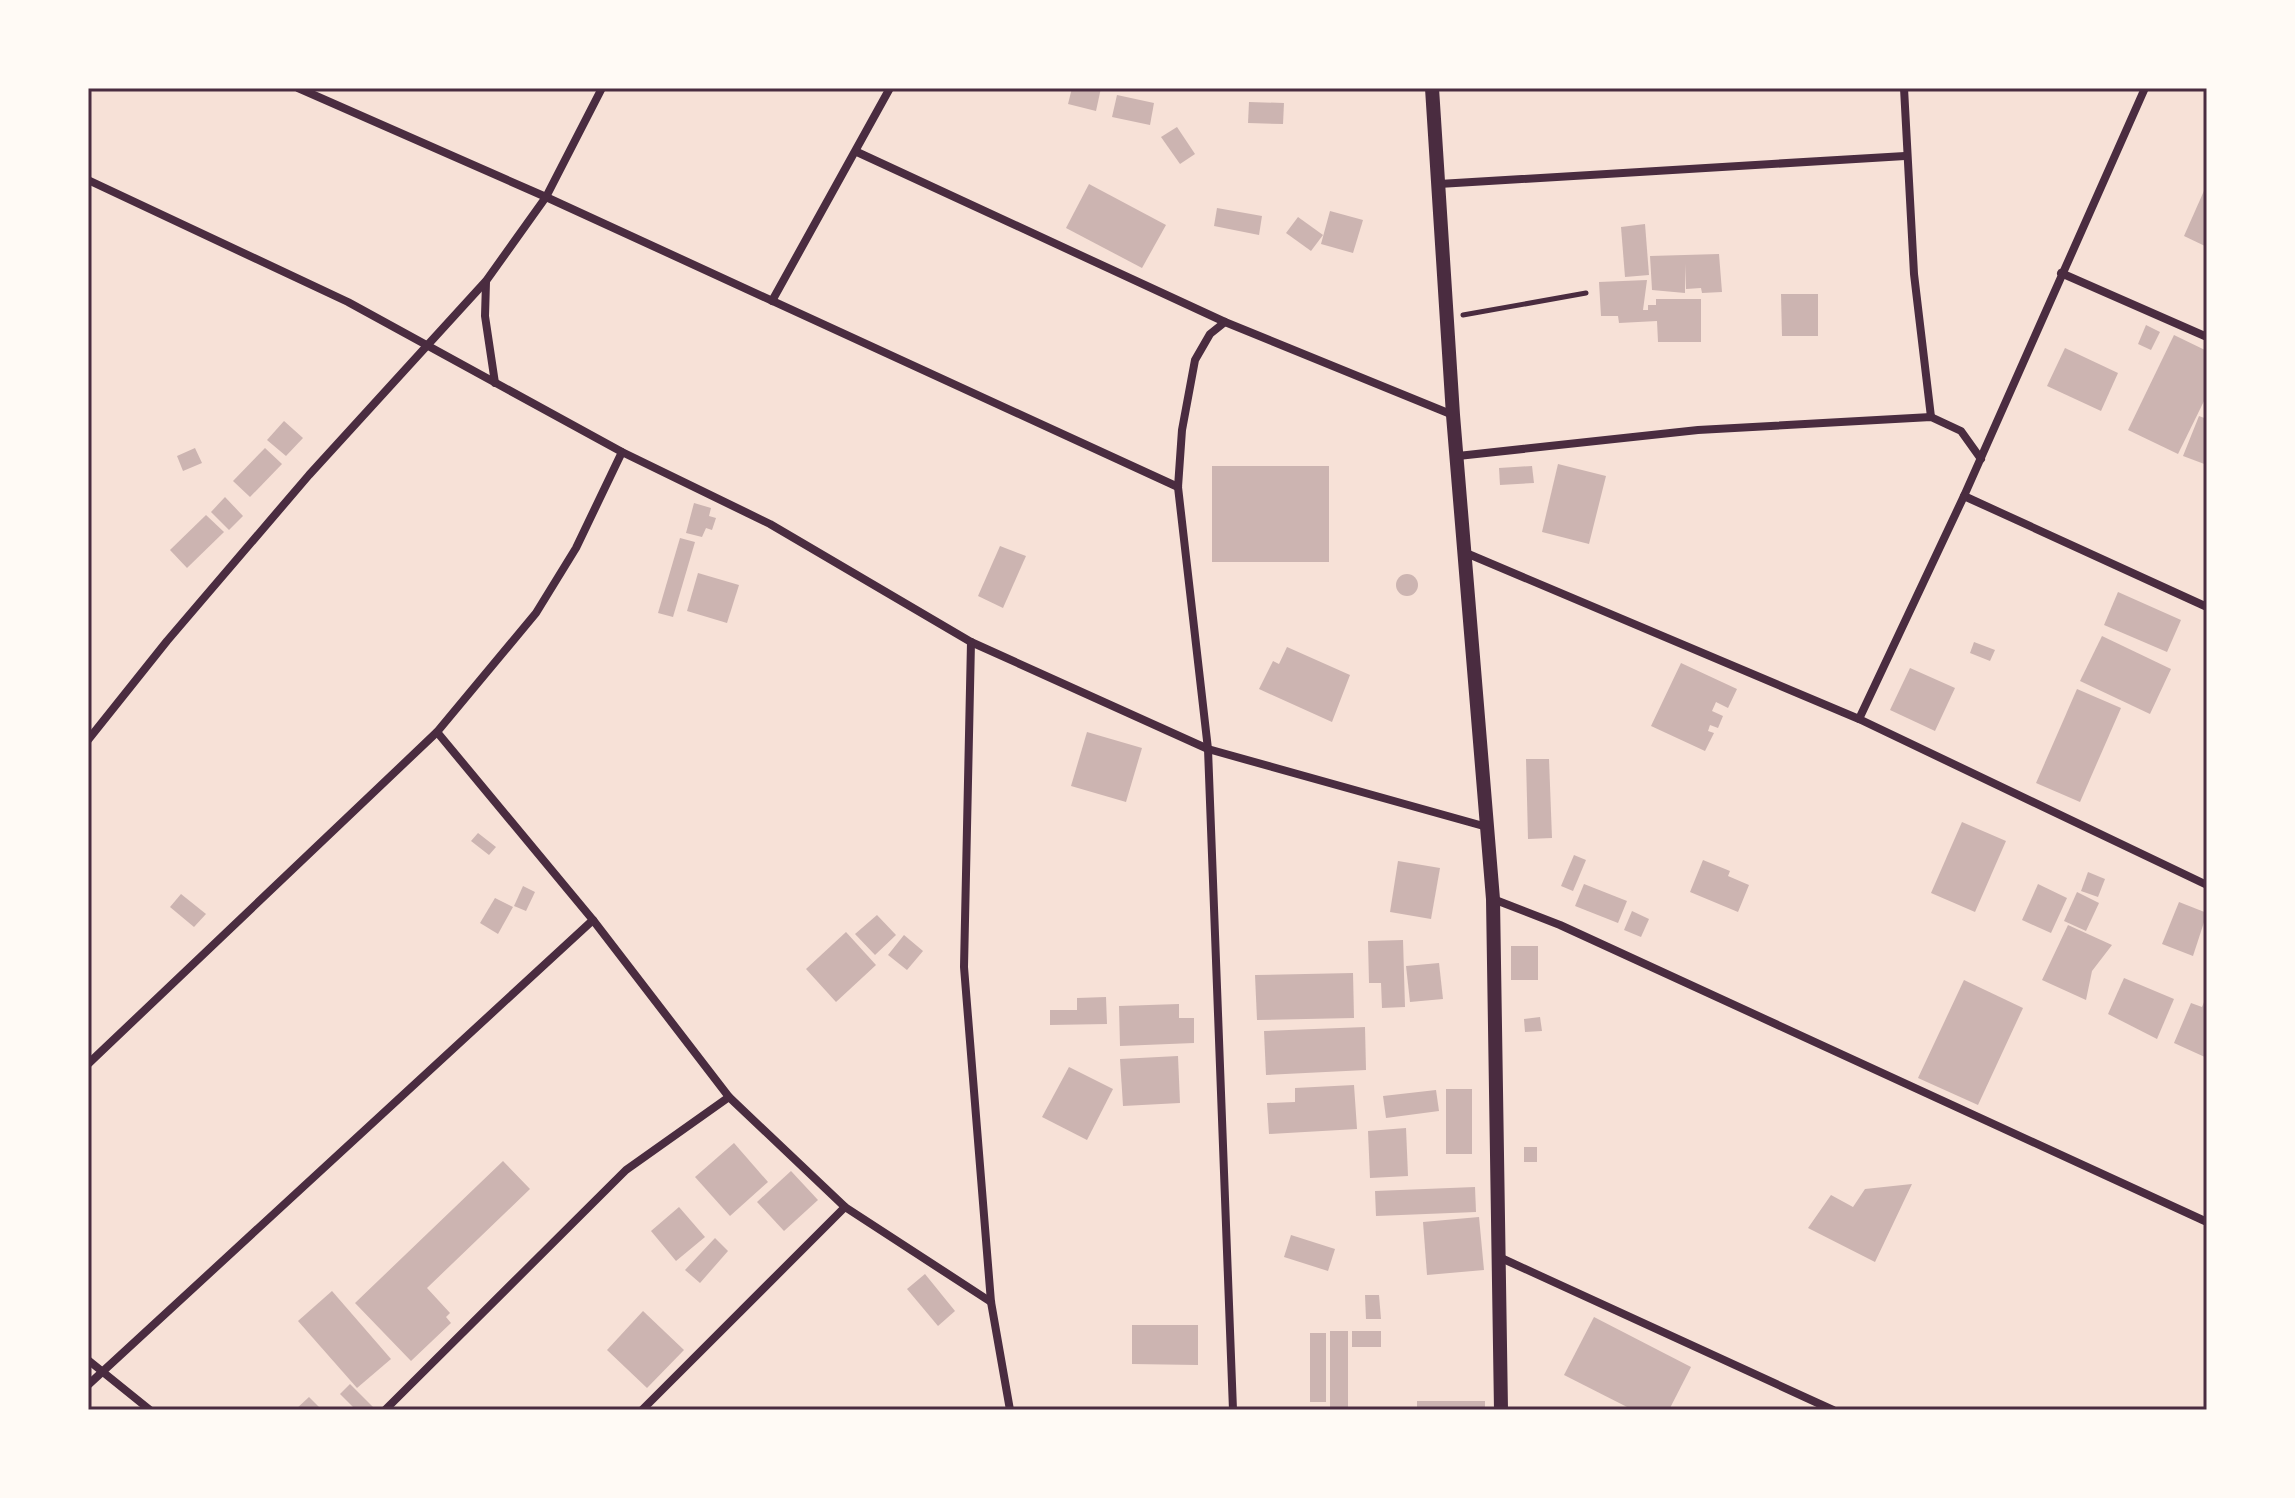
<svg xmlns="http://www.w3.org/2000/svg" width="2295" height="1498" font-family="'Zilla Slab',serif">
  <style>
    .building { fill: #ccb4b1 }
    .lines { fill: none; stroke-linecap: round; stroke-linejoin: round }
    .path { stroke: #4a2c40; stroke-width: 5 }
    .minor { stroke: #4a2c40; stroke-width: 8 }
    .tertiary { stroke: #4a2c40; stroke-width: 14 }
    .neatline { fill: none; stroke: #4a2c40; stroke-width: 3 }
  </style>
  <rect width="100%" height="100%" fill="#f7e1d7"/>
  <!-- building -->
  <g class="building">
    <polygon points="1072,88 1101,88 1096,111 1068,104"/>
    <polygon points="1117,95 1154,103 1150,125 1112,117"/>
    <polygon points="1249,102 1284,103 1283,124 1248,123"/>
    <polygon points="1177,127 1195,154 1180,164 1161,137"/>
    <polygon points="1089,184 1166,225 1142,268 1066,228"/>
    <polygon points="2207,184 2207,247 2184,236"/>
    <polygon points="1217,208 1262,216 1259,235 1214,226"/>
    <polygon points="1330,211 1363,220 1353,253 1321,244"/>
    <polygon points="1298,217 1323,235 1311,251 1286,233"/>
    <polygon points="1645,224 1649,275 1625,277 1621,227"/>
    <polygon points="1719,254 1722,292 1702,293 1701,288 1686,289 1685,264 1685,293 1652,290 1650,256"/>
    <polygon points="1647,280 1643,310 1648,310 1648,305 1656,305 1656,299 1701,299 1701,342 1658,342 1657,321 1619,323 1618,316 1601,316 1599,282"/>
    <polygon points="1781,294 1818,294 1818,336 1782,336"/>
    <polygon points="2146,325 2160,332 2151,350 2138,344"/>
    <polygon points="2174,335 2207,351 2207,395 2178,454 2128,430"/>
    <polygon points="2065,348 2118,373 2101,411 2047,386"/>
    <polygon points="2199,416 2207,419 2207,465 2183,456"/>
    <polygon points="284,421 303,438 286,456 267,440"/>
    <polygon points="195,448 202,463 183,471 177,456"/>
    <polygon points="265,448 282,464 250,497 233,481"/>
    <polygon points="1558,464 1606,476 1589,544 1542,532"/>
    <rect x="1212" y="466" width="117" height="96"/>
    <polygon points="1532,466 1534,483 1500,485 1499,468"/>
    <polygon points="225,497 243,516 229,530 211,512"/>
    <polygon points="694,503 711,508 709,516 716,518 712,530 706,528 702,537 686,533"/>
    <polygon points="206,515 224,532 187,568 170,550"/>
    <polygon points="680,538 695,542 673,617 658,613"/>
    <polygon points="1000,546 1026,556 1003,608 978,596"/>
    <polygon points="698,573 739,585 727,623 687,611"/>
    <circle cx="1407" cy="585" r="11"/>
    <polygon points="2118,592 2181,620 2167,652 2104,625"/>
    <polygon points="2102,636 2171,669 2150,714 2080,681"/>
    <polygon points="1974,642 1995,650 1990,661 1970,653"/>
    <polygon points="1287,647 1350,675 1332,722 1259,689 1273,661 1279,664"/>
    <polygon points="1681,663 1737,689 1728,708 1716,702 1712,711 1723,716 1718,728 1710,725 1708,731 1714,733 1705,751 1651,726"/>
    <polygon points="1910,668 1955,688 1935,731 1890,710"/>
    <polygon points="2077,689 2121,708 2080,802 2036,783"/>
    <polygon points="1087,732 1142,748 1126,802 1071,786"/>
    <polygon points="1526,759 1549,759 1552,838 1528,839"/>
    <polygon points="1962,822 2006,841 1975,912 1931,893"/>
    <polygon points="478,833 496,847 489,855 471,841"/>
    <polygon points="1574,855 1586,860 1573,891 1561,886"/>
    <polygon points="1703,860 1730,871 1728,876 1749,885 1738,912 1690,892"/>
    <polygon points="1398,861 1440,868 1431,919 1390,912"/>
    <polygon points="2088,872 2105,879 2098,897 2081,891"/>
    <polygon points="1584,884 1627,901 1618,923 1575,906"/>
    <polygon points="2038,884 2067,898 2051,933 2022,920"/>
    <polygon points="523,886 535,892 526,911 514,906"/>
    <polygon points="2077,892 2099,903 2086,931 2064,921"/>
    <polygon points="181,894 206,914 194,927 170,907"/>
    <polygon points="495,898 513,907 498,934 480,923"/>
    <polygon points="2179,902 2207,913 2193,956 2162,944"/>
    <polygon points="1632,911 1649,919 1641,937 1624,930"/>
    <polygon points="877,915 896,935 875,955 855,934"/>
    <polygon points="2068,925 2112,945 2092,971 2086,1000 2042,980"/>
    <polygon points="846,932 876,965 836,1002 806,969"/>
    <polygon points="904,935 923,951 907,970 888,955"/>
    <polygon points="1403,940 1405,1007 1382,1008 1381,983 1369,983 1368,941"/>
    <rect x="1511" y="946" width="27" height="34"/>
    <polygon points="1439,963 1443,999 1410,1002 1406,966"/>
    <polygon points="1353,973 1354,1018 1257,1020 1255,975"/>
    <polygon points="2124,978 2174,999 2157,1039 2108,1014"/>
    <polygon points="1964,980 2023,1008 1978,1105 1918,1078"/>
    <polygon points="2207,995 2207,1058 2174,1043 2191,1003 2202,1007"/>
    <polygon points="1106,997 1107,1024 1050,1025 1050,1010 1077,1010 1077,998"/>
    <polygon points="1179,1004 1179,1018 1194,1018 1194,1043 1120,1046 1119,1006"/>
    <polygon points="1540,1017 1542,1031 1525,1032 1524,1019"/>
    <polygon points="1365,1027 1366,1070 1266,1075 1264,1031"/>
    <polygon points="1178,1056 1180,1103 1123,1106 1120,1059"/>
    <polygon points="1069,1067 1113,1089 1087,1140 1042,1117"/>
    <polygon points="1354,1085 1357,1129 1269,1134 1267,1103 1295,1102 1295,1088"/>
    <rect x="1446" y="1089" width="26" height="65"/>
    <polygon points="1436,1090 1439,1111 1386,1118 1383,1096"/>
    <polygon points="1406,1128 1408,1176 1370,1178 1368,1131"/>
    <polygon points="734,1143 768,1182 730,1216 695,1177"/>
    <rect x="1524" y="1147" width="13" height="15"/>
    <polygon points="503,1161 530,1189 427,1288 450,1313 446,1317 451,1323 411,1361 355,1303"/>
    <polygon points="791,1171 818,1200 784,1231 757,1202"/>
    <polygon points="1912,1184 1875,1262 1808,1228 1831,1195 1853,1207 1865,1189"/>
    <polygon points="1475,1187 1476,1212 1376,1216 1375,1191"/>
    <polygon points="679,1207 705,1237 676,1261 651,1231"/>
    <polygon points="1479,1217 1484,1270 1427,1275 1423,1222"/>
    <polygon points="1291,1235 1335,1249 1328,1271 1284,1257"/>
    <polygon points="715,1238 728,1251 700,1283 685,1270"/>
    <polygon points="925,1274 955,1311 938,1326 907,1289"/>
    <polygon points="332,1291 391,1359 357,1388 298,1321"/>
    <polygon points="1365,1295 1379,1295 1381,1319 1366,1319"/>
    <polygon points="643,1311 684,1350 647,1388 607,1350"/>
    <polygon points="1594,1317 1691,1367 1669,1410 1633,1410 1564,1375"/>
    <polygon points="1132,1325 1198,1325 1198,1365 1132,1364"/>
    <rect x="1330" y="1331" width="18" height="76"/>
    <rect x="1352" y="1331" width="29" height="16"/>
    <rect x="1310" y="1333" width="16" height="69"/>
    <polygon points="350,1384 376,1410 356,1410 340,1394"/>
    <polygon points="309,1397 322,1410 295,1410"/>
    <rect x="1417" y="1401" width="68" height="9"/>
  </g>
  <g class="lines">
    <!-- path -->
    <polyline class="path" points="1463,315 1586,293"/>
    <!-- minor -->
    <g class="minor">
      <polyline points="298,88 546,197 1178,487"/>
      <polyline points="1904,88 1914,274 1931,417"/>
      <polyline points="857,152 1225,322 1453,415"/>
      <polyline points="88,180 348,302 622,452 770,524 971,642 1208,749 1487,827"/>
      <polyline points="1439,184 1905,156"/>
      <polyline points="2061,273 2207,337"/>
      <polyline points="486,282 485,316 495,383"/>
      <polyline points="772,301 890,88"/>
      <polyline points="1225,322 1210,334 1195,360 1182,430 1178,487 1208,749 1233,1410"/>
      <polyline points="1458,456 1698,430 1931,417 1961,431 1981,459"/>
      <polyline points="1964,496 2207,607"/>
      <polyline points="1466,553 1859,719 2207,885"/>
      <polyline points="971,642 964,967 991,1302 1010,1410"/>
      <polyline points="1859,719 1964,496 2145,88"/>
      <polyline points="437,732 593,920 729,1097 845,1207 991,1302"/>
      <polyline points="88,740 167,641 309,475 486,281 546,197 602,88"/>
      <polyline points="1493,899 1560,925 2207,1222"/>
      <polyline points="88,1064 437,732 536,613 576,548 622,452"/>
      <polyline points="1499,1257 1833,1410"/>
      <polyline points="88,1360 150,1410"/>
      <polyline points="88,1385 593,920"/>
      <polyline points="385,1410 626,1170 729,1097"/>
      <polyline points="642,1410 845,1207"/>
    </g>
    <!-- tertiary -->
    <polyline class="tertiary" points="1432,88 1453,415 1493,899 1501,1410"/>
  </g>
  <!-- border -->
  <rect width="2295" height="1498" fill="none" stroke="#fffaf5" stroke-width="180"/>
  <rect x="90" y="90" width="2115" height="1318" class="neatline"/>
</svg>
